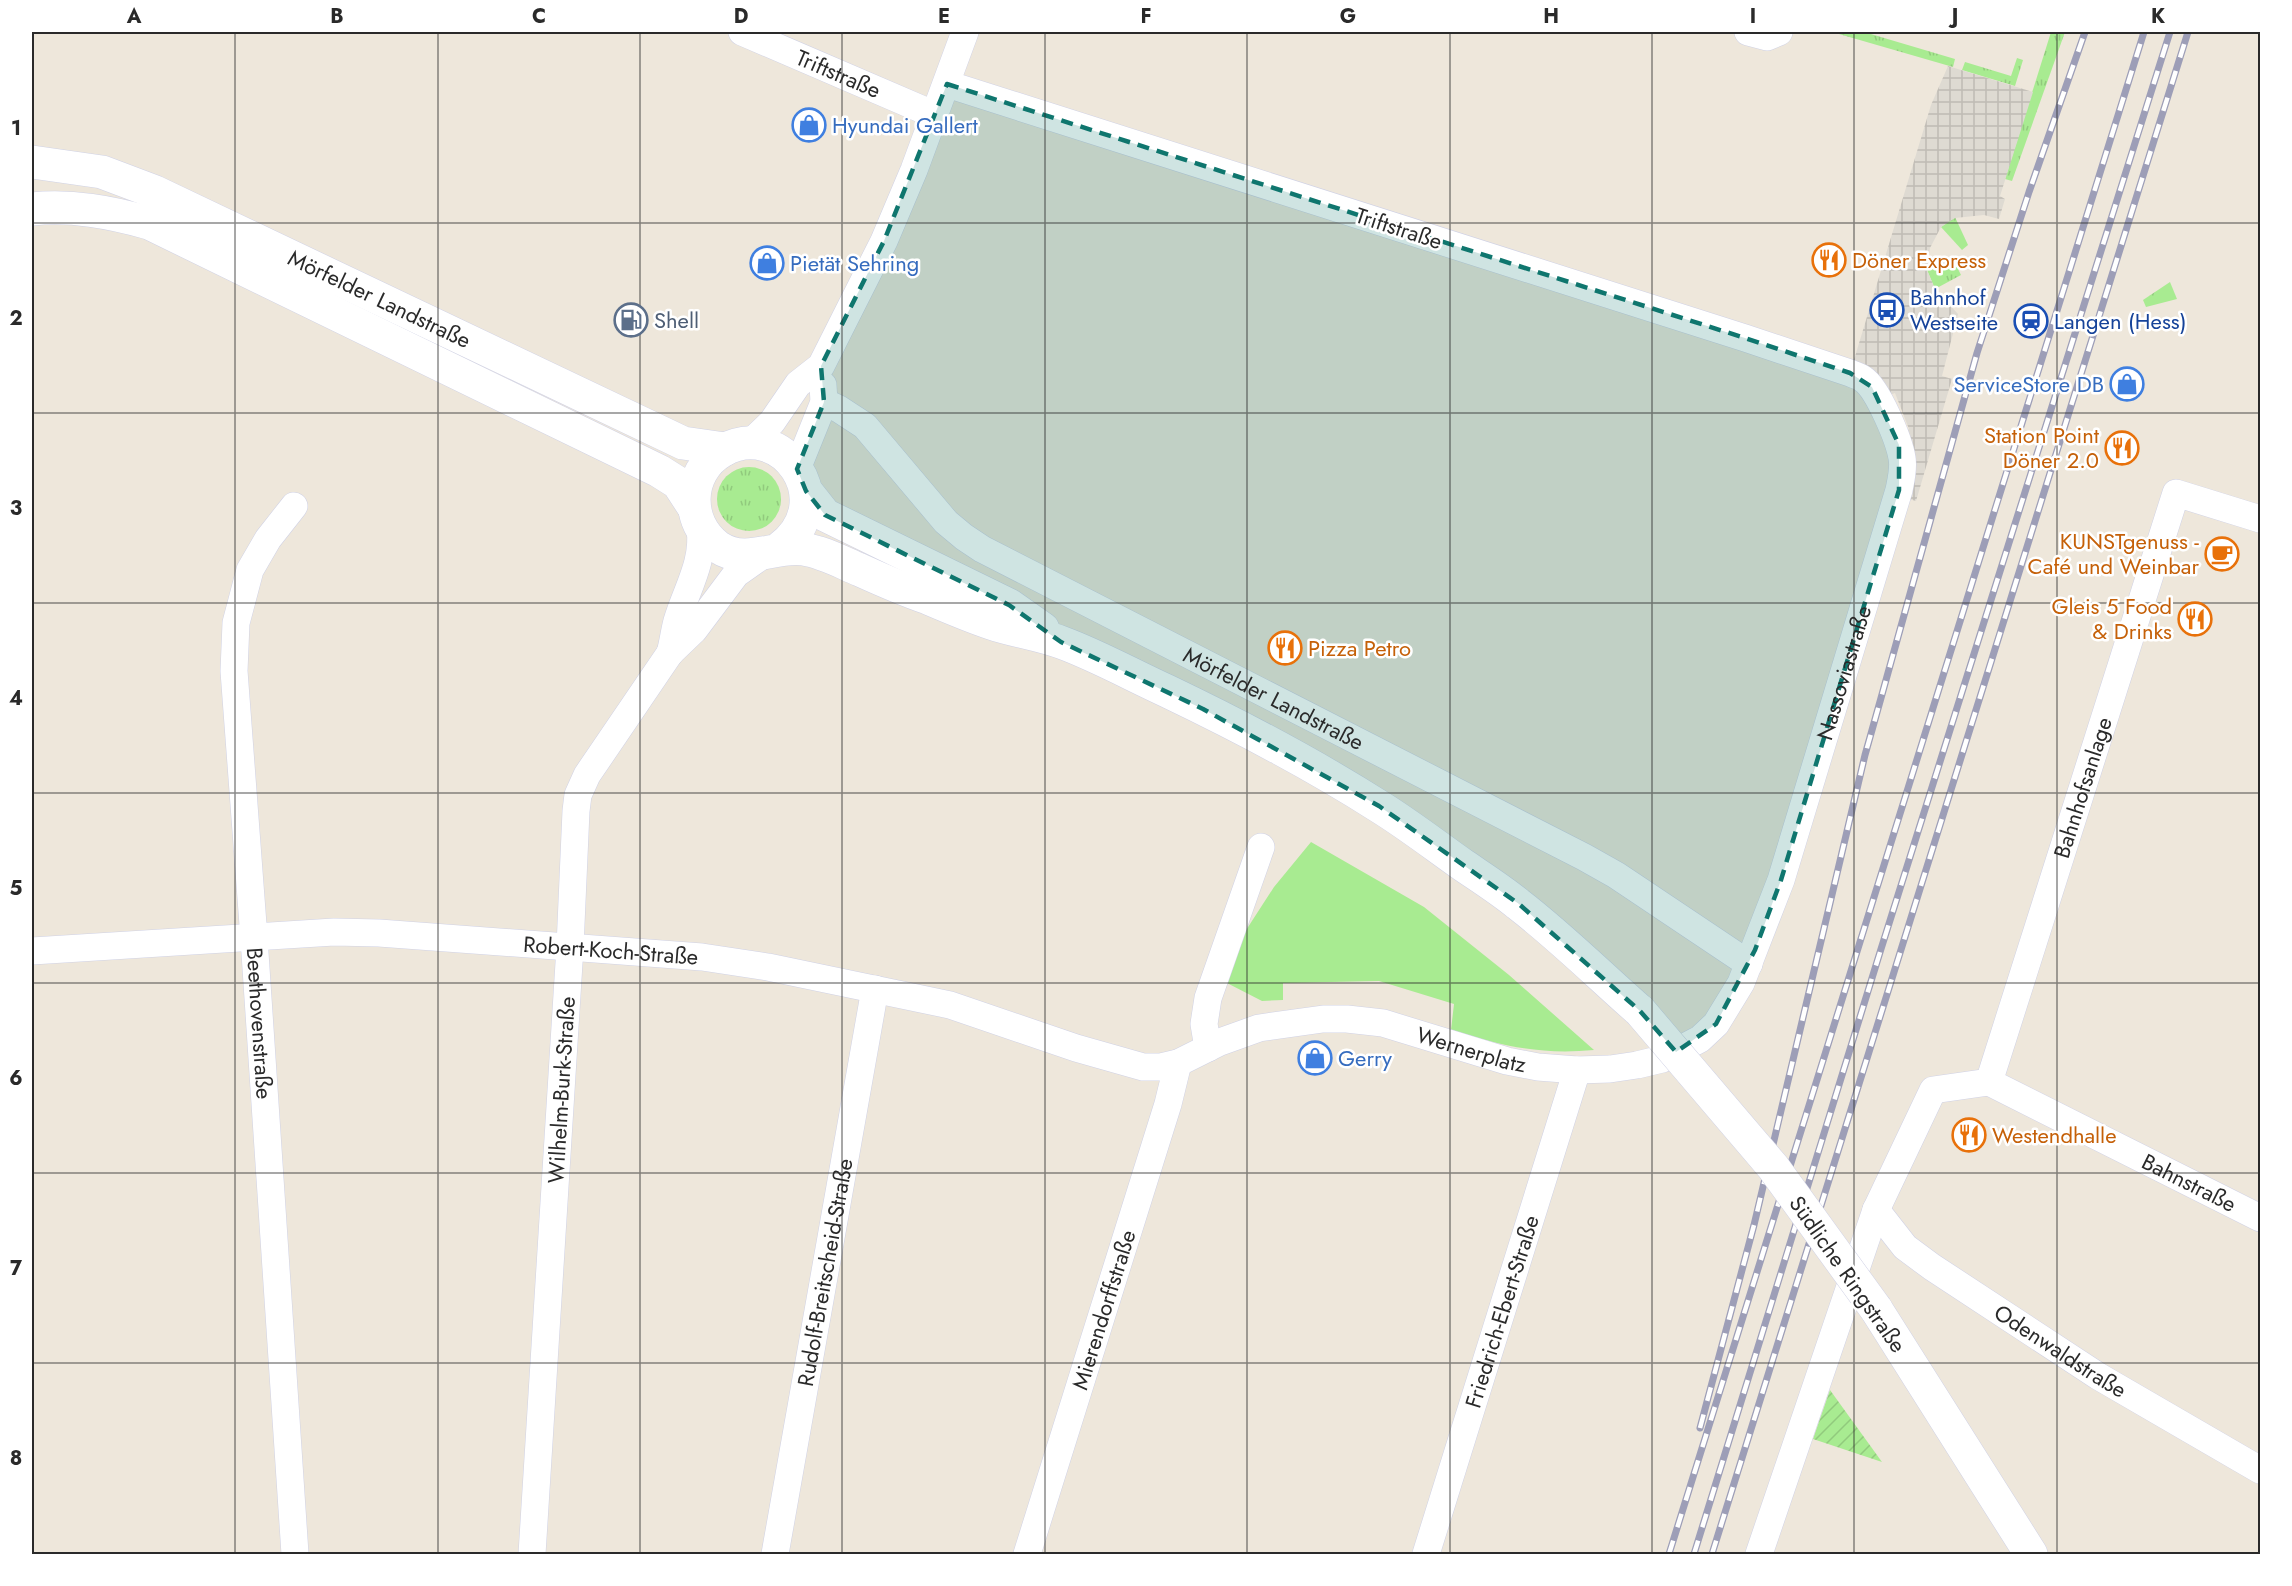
<svg xmlns="http://www.w3.org/2000/svg" width="2292" height="1586" font-family="Jost,sans-serif">
  <style>
    .grass { fill: url(#grass-tufts) }
    .park { fill: #a8eb91 }
    .garden { fill: url(#garden-furrows) }
    .plaza { fill: url(#plaza-grid) }
    .lines { fill: none; stroke-linecap: round; stroke-linejoin: round }
    .minor-casing { stroke: #d0d2e5; stroke-width: 28 }
    .secondary-casing { stroke: #d0d2e5; stroke-width: 34 }
    .minor { stroke: #fff; stroke-width: 27 }
    .secondary { stroke: #fff; stroke-width: 33 }
    .rail-casing { stroke: #9d9eb7; stroke-width: 7 }
    .rail { stroke: #fff; stroke-width: 4.5; stroke-dasharray: 14; stroke-linecap: butt }
    .secondary-bridge-casing { stroke: #d0d2e5; stroke-width: 34; stroke-linecap: butt }
    .secondary-bridge { stroke: #fff; stroke-width: 33 }
    .marked { fill: #0f766e; fill-opacity: 0.2; stroke: #0f766e; stroke-width: 4.5; stroke-dasharray: 12 8; stroke-linejoin: round }
    .grid { fill: none; stroke: #2a2a2a; stroke-width: 1.5; stroke-opacity: 0.55 }
    .labels { text-anchor: middle; dominant-baseline: central; stroke-width: 5; stroke-linejoin: round; paint-order: stroke }
    .street-label { font-size: 22px; fill: #2a2a2a; stroke: #fff }
    .shop-label { font-size: 22px; fill: #366cbe; stroke: #fff; text-anchor: start }
    .food-label { font-size: 22px; fill: #c56008; stroke: #fff; text-anchor: start }
    .transit-label { font-size: 22px; fill: #164399; stroke: #fff; text-anchor: start }
    .service-label { font-size: 22px; fill: #4e5e75; stroke: #fff; text-anchor: start }
    .neatline { fill: none; stroke: #2a2a2a; stroke-width: 2 }
    .grid-label { font-size: 20px; text-anchor: middle; font-weight: bold; fill: #2a2a2a }
  </style>
  <defs>
    <pattern id="grass-tufts" width="24" height="20" patternUnits="userSpaceOnUse" patternTransform="scale(1.5)"><rect width="24" height="20" fill="#a8eb91"/><path d="M3 7l-1-3M5 7V3M7 7l1-3M15 17l-1-3M17 17v-4M19 17l1-3" fill="none" stroke="#91ca7d"/></pattern>
    <pattern id="garden-furrows" width="10" height="10" patternUnits="userSpaceOnUse" patternTransform="scale(1.5)"><rect width="10" height="10" fill="#a8eb91"/><path d="M-1 1l2-2M0 10L10 0M9 11l2-2" fill="none" stroke="#91ca7d"/></pattern>
    <pattern id="plaza-grid" width="8" height="8" patternUnits="userSpaceOnUse" patternTransform="scale(1.5)"><rect width="8" height="8" fill="#dedad2"/><path d="M0 4h8M4 0v8" fill="none" stroke="#bfbbb4"/></pattern>
  </defs>
  <rect width="100%" height="100%" fill="#eee7db"/>
  <!-- grass -->
  <g class="grass">
    <polygon points="1832,32 1864,32 1955,59 1953,67"/>
    <polygon points="2051,32 2065,32 2012,181 2005,179"/>
    <polygon points="2017,58 2023,60 2015,86 1962,70 1965,62 2011,76"/>
    <polygon points="1955,217 1968,245 1962,250 1941,227"/>
    <polygon points="1957,267 1961,275 1935,289 1927,270"/>
    <polygon points="2170,282 2177,299 2146,307 2143,300"/>
    <circle cx="749" cy="499" r="32"/>
  </g>
  <!-- park -->
  <path class="park" d="M1311,842L1424,907L1509,975L1594,1050C1539,1055 1503,1046 1451,1030L1454,1004L1379,981L1283,983V1000L1262,1001L1225,982L1239,941L1274,887Z"/>
  <!-- garden -->
  <polygon class="garden" points="1830,1390 1882,1462 1813,1439"/>
  <!-- plaza -->
  <polygon class="plaza" points="1948,66 2033,92 2000,196 2005,199 1999,219 1984,215 1955,218 1941,227 1930,248 1927,270 1935,289 1958,314 1942,376 1952,379 1916,501 1897,496 1894,436 1909,429 1895,393 1879,399 1850,373 1931,105"/>
  <g class="lines">
    <!-- minor casing -->
    <g class="minor-casing">
      <g id="minor">
        <path id="s1" d="M742,32L935,115"/>
        <polyline points="1748,32 1767,37 1779,32"/>
        <path id="s2" d="M824,402L839,409L865,426L946,522L964,537L982,549L1584,857L1616,875L1749,964"/>
        <polyline points="749,444 772,422 798,384 821,366 884,241 914,170 965,32"/>
        <polyline points="797,469 824,402 823,385"/>
        <path id="s3" d="M294,506L268,539L250,570L236,623L234,671L254,938L295,1554"/>
        <path d="M670,653C673,643 674,632 677,621C686,590 705,562 700,527"/>
        <path id="s4" d="M32,951L334,932L379,933L702,957L768,967L950,1005L1076,1048L1143,1067H1161L1178,1063L1220,1042L1259,1028L1323,1019H1347L1383,1023L1507,1061L1538,1067L1577,1070L1610,1069L1637,1065L1662,1059L1700,1039L1716,1024L1741,983L1781,880L1899,490C1901,480 1904,468 1902,458C1899,440 1878,389 1863,379C1860,376 1854,375 1850,373L1745,338L947,84"/>
        <polyline points="1208,1048 1204,1024 1208,998 1261,847"/>
        <path id="s5" d="M1989,1082L2176,493L2260,519"/>
        <path id="s6" d="M1989,1082L2260,1218"/>
        <path id="s7" d="M1876,1210L1905,1247L1932,1267L2098,1376L2260,1470"/>
        <path id="s8" d="M532,1554L570,947L576,811L578,795L587,775L670,653L694,630L736,574L763,555"/>
        <path id="s9" d="M775,1554L875,989"/>
        <path id="s10" d="M1027,1554L1168,1104L1178,1063"/>
        <path id="s11" d="M1426,1554L1577,1070"/>
        <polyline points="1759,1554 1876,1210 1933,1090 1989,1082"/>
      </g>
    </g>
    <!-- secondary casing -->
    <g class="secondary-casing">
      <g id="secondary">
        <path id="s12" d="M32,162L102,172L155,192L683,443L725,449"/>
        <path d="M32,209C72,205 110,212 149,223L659,471L678,483L693,506"/>
        <polyline points="806,491 825,515 1009,605 1043,629"/>
        <path d="M780,548C842,502 782,416 722,451C686,472 685,523 718,547C747,566 773,545 803,549C823,552 841,562 860,570C882,580 905,590 928,598C949,607 970,616 991,623C1014,631 1040,634 1063,643C1098,656 1132,675 1167,691C1238,725 1314,765 1380,807C1409,825 1436,846 1463,865C1482,878 1501,890 1518,904C1561,937 1600,976 1640,1011"/>
        <polyline points="1876,1309 2031,1554"/>
      </g>
    </g>
    <!-- minor -->
    <use href="#minor" class="minor"/>
    <!-- secondary -->
    <use href="#secondary" class="secondary"/>
    <!-- rail casing -->
    <g class="rail-casing">
      <g id="rail">
        <polyline points="1700,1428 1754,1225 1865,755 1881,698 1977,353 2029,192 2085,32"/>
        <polyline points="1669,1554 2144,32"/>
        <polyline points="1694,1554 1881,949 2170,32"/>
        <polyline points="1712,1554 2188,32"/>
      </g>
    </g>
    <!-- rail -->
    <use href="#rail" class="rail"/>
    <!-- secondary-bridge casing -->
    <g class="secondary-bridge-casing">
      <polyline id="secondary-bridge" points="1640,1011 1773,1167 1876,1309"/>
    </g>
    <!-- secondary-bridge -->
    <use href="#secondary-bridge" class="secondary-bridge"/>
  </g>
  <!-- marked area -->
  <path class="marked" d="M947,84L1745,338L1850,373L1872,387L1899,445V490L1781,880L1755,950L1716,1024L1676,1052L1640,1011L1519,904L1379,806L1203,709L1061,642L1009,605L825,515L806,491L797,469L824,402L821,366L884,241Z"/>
  <!-- grid -->
  <path class="grid" d="M235,32V1554M438,32V1554M640,32V1554M842,32V1554M1045,32V1554M1247,32V1554M1450,32V1554M1652,32V1554M1854,32V1554M2057,32V1554M32,223H2260M32,413H2260M32,603H2260M32,793H2260M32,983H2260M32,1173H2260M32,1363H2260"/>
  <!-- icons -->
  <defs>
    <g id="shop-ring" transform="scale(1.725)"><circle r="9.5" fill="#fff" stroke="#3f7fe0" stroke-width="1.5"/><path d="M-5-2.5h2.3a2.7 3.5 0 0 1 5.4 0H5L5.5 6h-11ZM-1.5-2.5h3a1.5 2.3 0 0 0-3 0Z" fill="#3f7fe0"/></g>
    <g id="restaurant-ring" transform="scale(1.725)"><circle r="9.5" fill="#fff" stroke="#e8710a" stroke-width="1.5"/><path d="M-5-6h1v4h1v-4h1v4h1v-4h1v5L-1.5 .5V6h-2V.5L-5-1ZM5-6V6H3V1.5H1.5Q1.5-4 5-6Z" fill="#e8710a"/></g>
    <g id="bus-ring" transform="scale(1.725)"><circle r="9.5" fill="#fff" stroke="#1a4fb4" stroke-width="1.5"/><path d="M-5-6H5V4H4V6H2V4H-2V6H-4V4H-5ZM-3.5-4V0h7V-4ZM-3.5 1.2v1.5H-2V1.2ZM2 1.2v1.5H3.5V1.2Z" fill="#1a4fb4"/></g>
    <g id="fuel-ring" transform="scale(1.725)"><circle r="9.5" fill="#fff" stroke="#5c6f8a" stroke-width="1.5"/><path d="M-5.5-6h7V0h2V4h1.3V-2.5L3-4.5l.8-.8L6-3V5H2.5V1h-1V6h-7ZM-4.2-4.7v3.2H.2V-4.7Z" fill="#5c6f8a"/></g>
    <g id="station-ring" transform="scale(1.725)"><circle r="9.5" fill="#fff" stroke="#1a4fb4" stroke-width="1.5"/><path d="M-3-6H3Q5-6 5-4V2Q5 4 3 4L4.5 6H3L1.5 4h-3L-3 6H-4.5L-3 4Q-5 4-5 2V-4Q-5-6-3-6ZM-3.5-4v3h7v-3ZM-3.5 1v1.5H-2V1ZM2 1v1.5H3.5V1Z" fill="#1a4fb4"/></g>
    <g id="cafe-ring" transform="scale(1.725)"><circle r="9.5" fill="#fff" stroke="#e8710a" stroke-width="1.5"/><path d="M-5.5-4.5H6V0H3Q3 3.5 0 3.5H-2.5Q-5.5 3.5-5.5 0ZM3-3.2v2h1.7v-2ZM-6 4.5H4V6H-6Z" fill="#e8710a"/></g>
  </defs>
  <g fill-rule="evenodd">
    <use href="#shop-ring" x="809" y="125"/>
    <use href="#restaurant-ring" x="1829" y="260"/>
    <use href="#shop-ring" x="767" y="263"/>
    <use href="#bus-ring" x="1887" y="310"/>
    <use href="#fuel-ring" x="631" y="320"/>
    <use href="#station-ring" x="2031" y="321"/>
    <use href="#shop-ring" x="2127" y="384"/>
    <use href="#restaurant-ring" x="2122" y="448"/>
    <use href="#cafe-ring" x="2222" y="554"/>
    <use href="#restaurant-ring" x="2195" y="619"/>
    <use href="#restaurant-ring" x="1285" y="648"/>
    <use href="#shop-ring" x="1315" y="1058"/>
    <use href="#restaurant-ring" x="1969" y="1135"/>
  </g>
  <g class="labels">
    <!-- street labels -->
    <g class="street-label">
      <text stroke="none"><textPath href="#s1" startOffset="105">Triftstraße</textPath></text>
      <text transform="translate(1399 228) rotate(18)">Triftstraße</text>
      <text stroke="none"><textPath href="#s12" startOffset="376">Mörfelder Landstraße</textPath></text>
      <text stroke="none"><textPath href="#s4" startOffset="2102">Nassoviastraße</textPath></text>
      <text stroke="none"><textPath href="#s2" startOffset="546">Mörfelder Landstraße</textPath></text>
      <text stroke="none"><textPath href="#s5" startOffset="309">Bahnhofsanlage</textPath></text>
      <text stroke="none"><textPath href="#s4" startOffset="580">Robert-Koch-Straße</textPath></text>
      <text stroke="none"><textPath href="#s3" startOffset="534">Beethovenstraße</textPath></text>
      <text stroke="none"><textPath href="#s4" startOffset="1468">Wernerplatz</textPath></text>
      <text stroke="none"><textPath href="#s8" startOffset="465">Wilhelm-Burk-Straße</textPath></text>
      <text stroke="none"><textPath href="#s6" startOffset="224">Bahnstraße</textPath></text>
      <text stroke="none"><textPath href="#s9" startOffset="286">Rudolf-Breitscheid-Straße</textPath></text>
      <text transform="translate(1848 1274) rotate(55)">Südliche Ringstraße</text>
      <text stroke="none"><textPath href="#s10" startOffset="256">Mierendorffstraße</textPath></text>
      <text stroke="none"><textPath href="#s11" startOffset="254">Friedrich-Ebert-Straße</textPath></text>
      <text stroke="none"><textPath href="#s7" startOffset="234">Odenwaldstraße</textPath></text>
    </g>
    <!-- shop labels -->
    <g class="shop-label">
      <text x="832" y="125">Hyundai Gallert</text>
      <text x="790" y="263">Pietät Sehring</text>
      <text x="2104" y="384" text-anchor="end">ServiceStore DB</text>
      <text x="1338" y="1058">Gerry</text>
    </g>
    <!-- food labels -->
    <g class="food-label">
      <text x="1852" y="260">Döner Express</text>
      <text x="2099" y="435" text-anchor="end">Station Point<tspan x="2099" dy="25">Döner 2.0</tspan></text>
      <text x="2199" y="541" text-anchor="end">KUNSTgenuss -<tspan x="2199" dy="25">Café und Weinbar</tspan></text>
      <text x="2172" y="606" text-anchor="end">Gleis 5 Food<tspan x="2172" dy="25">&amp; Drinks</tspan></text>
      <text x="1308" y="648">Pizza Petro</text>
      <text x="1992" y="1135">Westendhalle</text>
    </g>
    <!-- transit labels -->
    <g class="transit-label">
      <text x="1910" y="297">Bahnhof<tspan x="1910" dy="25">Westseite</tspan></text>
      <text x="2054" y="321">Langen (Hess)</text>
    </g>
    <!-- service labels -->
    <g class="service-label">
      <text x="654" y="320">Shell</text>
    </g>
  </g>
  <!-- border -->
  <rect width="2292" height="1586" fill="none" stroke="#ffffff" stroke-width="66"/>
  <rect x="33" y="33" width="2226" height="1520" class="neatline"/>
  <g class="grid-label">
    <text x="134" y="23">A</text>
    <text x="337" y="23">B</text>
    <text x="539" y="23">C</text>
    <text x="741" y="23">D</text>
    <text x="944" y="23">E</text>
    <text x="1146" y="23">F</text>
    <text x="1348" y="23">G</text>
    <text x="1551" y="23">H</text>
    <text x="1753" y="23">I</text>
    <text x="1955" y="23">J</text>
    <text x="2158" y="23">K</text>
    <text x="16" y="135">1</text>
    <text x="16" y="325">2</text>
    <text x="16" y="515">3</text>
    <text x="16" y="705">4</text>
    <text x="16" y="895">5</text>
    <text x="16" y="1085">6</text>
    <text x="16" y="1275">7</text>
    <text x="16" y="1465">8</text>
  </g>
</svg>
